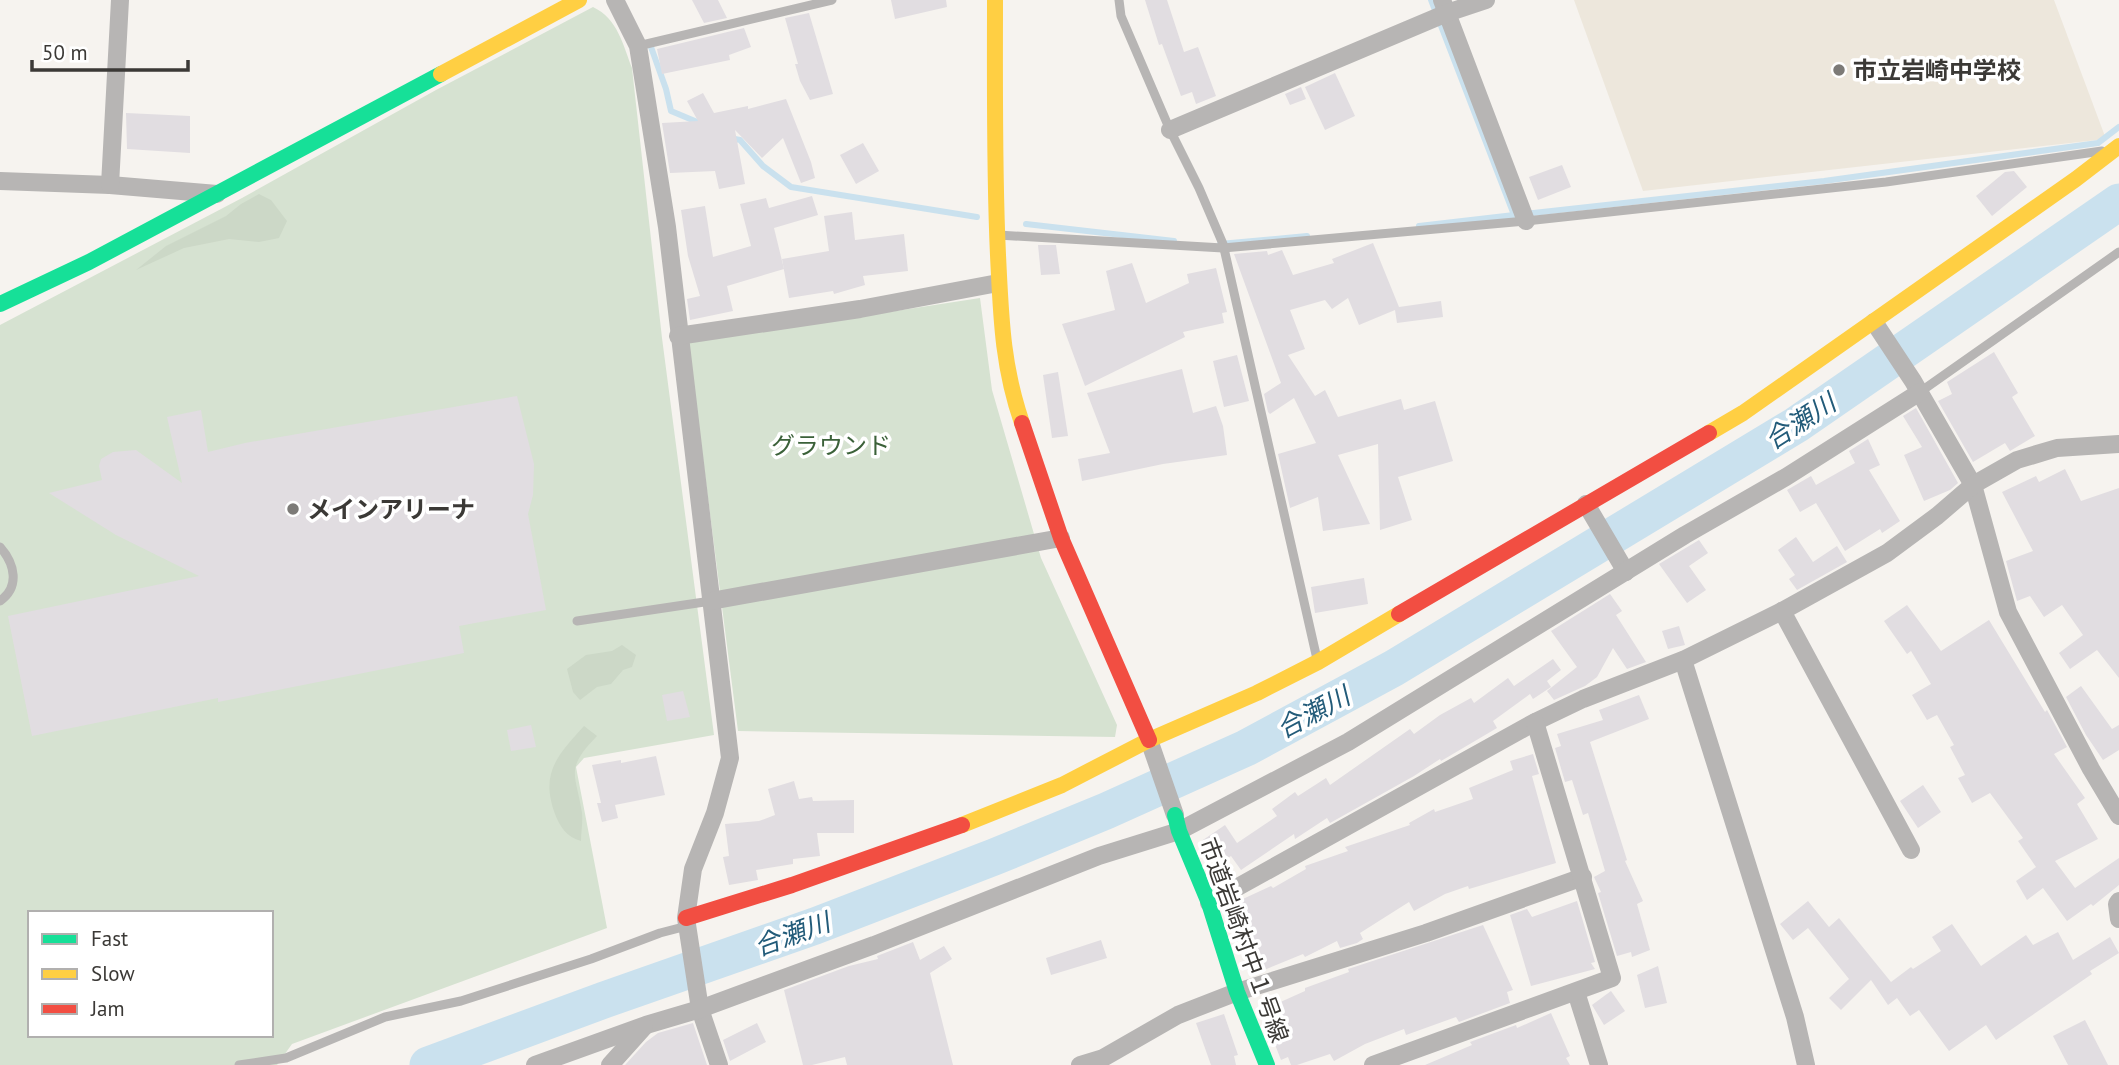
<svg xmlns="http://www.w3.org/2000/svg" width="2119" height="1065" font-family="'PT Sans','Noto Sans JP',sans-serif">
  <style>
    .built { fill: #ede7dc }
    .green { fill: #d6e2d1; fill-rule: evenodd }
    .forest { fill: #ccd8c7 }
    .lines { fill: none; stroke-linecap: round; stroke-linejoin: round }
    .stream { stroke: #cae1ee; stroke-width: 6 }
    .river { stroke: #cae1ee; stroke-width: 37 }
    .building { fill: #e1dde1 }
    .lane { stroke: #b7b5b4; stroke-width: 9 }
    .street { stroke: #b7b5b4; stroke-width: 18 }
    .fast { stroke: #16e098; stroke-width: 16 }
    .slow { stroke: #ffcf43; stroke-width: 16 }
    .jam { stroke: #f24e42; stroke-width: 16 }
    .poi-dot { fill: #7c7a77; stroke: #fff; stroke-width: 2.5 }
    .labels { text-anchor: middle; dominant-baseline: central; stroke-width: 7; stroke-linejoin: round; paint-order: stroke }
    .poi-label { font-size: 24px; font-weight: bold; fill: #3b3936; stroke: #fff; text-anchor: start }
    .park-label { font-size: 24px; fill: #3b6139; stroke: #fff }
    .street-label { font-size: 24px; fill: #3b3936; stroke: #fff }
    .water-label { font-size: 26px; font-style: italic; fill: #225b79; stroke: #fff }
  </style>
  <rect width="100%" height="100%" fill="#f6f3ef"/>
  <!-- built -->
  <polygon class="built" points="1574,0 2054,0 2106,139 1643,191"/>
  <!-- green -->
  <g class="green">
    <path d="M593,7C618,19 623,45 632,68L662,338L714,735L584,758L576,767L607,928L292,1044L277,1065H0V325L242,198L436,90ZM30,913H271V1035H30Z"/>
    <polygon points="980,298 992,390 1041,558 1117,725 1115,737 738,731 688,343"/>
  </g>
  <!-- forest -->
  <g class="forest">
    <polygon points="259,194 271,200 287,221 279,238 259,242 229,239 184,248 136,270 166,246 226,216 241,204"/>
    <polygon points="622,645 636,655 632,667 623,670 611,684 597,687 580,700 573,692 567,669 586,655 612,651"/>
    <path d="M584,726L597,736C564,770 576,773 582,813C583,822 581,832 581,841C567,837 560,827 555,814C540,773 557,756 584,726Z"/>
  </g>
  <g class="lines">
    <!-- stream -->
    <g class="stream">
      <polyline points="1431,0 1514,215 1824,181 2098,143 2119,127"/>
      <polyline points="651,47 666,89 671,111 702,124"/>
      <polyline points="730,138 740,140 763,166 791,187 977,217"/>
      <polyline points="1026,224 1174,241"/>
      <polyline points="1419,226 1514,215"/>
      <polyline points="1220,244 1307,236"/>
    </g>
    <!-- river -->
    <polyline class="river" points="428,1065 604,1000 815,926 994,857 1106,811 1246,748 1394,668 1796,425 2119,202"/>
  </g>
  <!-- building -->
  <g class="building">
    <polygon points="692,0 718,0 727,18 704,23"/>
    <polygon points="891,0 946,0 947,7 895,19"/>
    <polygon points="1145,0 1167,0 1184,52 1198,47 1216,96 1196,104 1192,92 1181,96 1162,44 1159,45"/>
    <polygon points="809,13 833,94 810,100 800,81 795,64 798,64 785,18"/>
    <polygon points="744,28 751,47 729,55 730,60 662,74 657,49"/>
    <polygon points="1335,73 1355,116 1325,130 1305,87"/>
    <polygon points="1301,87 1306,99 1290,105 1285,94"/>
    <polygon points="703,93 714,113 748,106 748,109 786,99 811,162 815,178 801,183 783,138 762,158 735,130 745,184 719,189 715,171 670,173 662,123 698,121 687,101"/>
    <polygon points="126,113 190,116 190,153 127,149"/>
    <polygon points="863,143 879,171 856,184 840,155"/>
    <polygon points="1562,165 1571,187 1538,200 1529,177"/>
    <polygon points="2014,171 2027,187 1992,216 1976,196 2005,172"/>
    <polygon points="812,196 818,215 774,228 784,269 727,286 733,311 690,320 687,299 700,296 688,256 681,210 705,206 713,257 751,246 740,204 766,198 769,208"/>
    <polygon points="852,212 855,240 904,234 908,271 863,276 865,285 834,294 833,291 789,298 782,259 829,251 824,216"/>
    <polygon points="1373,243 1399,307 1441,301 1443,317 1397,323 1395,310 1359,325 1348,298 1332,309 1325,300 1290,310 1305,349 1288,355 1315,396 1325,390 1338,417 1401,399 1404,410 1435,401 1453,461 1398,477 1412,520 1380,530 1378,444 1338,455 1370,524 1323,531 1318,497 1290,508 1278,454 1316,443 1294,398 1270,414 1268,412 1264,394 1281,383 1234,254 1267,251 1268,255 1282,250 1293,275 1334,263 1332,259"/>
    <polygon points="1038,245 1056,245 1060,274 1041,275"/>
    <polygon points="1132,263 1146,303 1189,283 1187,274 1216,268 1227,312 1222,313 1224,323 1183,332 1185,337 1085,386 1062,324 1115,310 1106,271"/>
    <polygon points="1994,352 2018,393 2012,397 2035,436 2010,451 2005,443 1973,462 1938,401 1952,394 1947,382"/>
    <polygon points="1237,355 1249,401 1224,407 1213,361"/>
    <polygon points="1182,369 1193,413 1216,406 1223,426 1227,455 1163,464 1082,481 1078,459 1110,453 1087,393"/>
    <polygon points="1058,372 1068,436 1052,438 1043,375"/>
    <polygon points="517,396 534,464 533,495 528,514 546,610 459,626 464,653 218,702 218,698 32,736 8,616 199,576 116,535 49,493 102,480 99,466 101,459 113,452 136,450 182,483 167,417 201,410 208,452 245,443"/>
    <polygon points="1916,408 1958,483 1950,490 1924,501 1904,455 1922,447 1903,416"/>
    <polygon points="1868,439 1880,465 1869,470 1900,521 1882,533 1880,529 1845,551 1816,503 1800,512 1787,490 1811,476 1816,485 1855,463 1849,451"/>
    <polygon points="2065,469 2081,501 2119,488 2119,678 2097,650 2070,669 2059,653 2083,635 2062,605 2044,617 2030,596 2017,601 2006,561 2033,551 2002,492 2036,476 2039,482"/>
    <polygon points="1796,537 1813,562 1837,546 1847,562 1797,590 1789,579 1795,575 1778,550"/>
    <polygon points="1699,540 1708,553 1689,566 1706,590 1687,603 1659,564"/>
    <polygon points="1364,578 1368,604 1315,613 1311,587"/>
    <polygon points="1610,594 1622,611 1616,615 1646,662 1627,669 1613,648 1597,677 1585,686 1554,700 1547,691 1577,667 1551,631"/>
    <polygon points="1907,605 1941,651 1989,620 2045,712 2047,710 2067,747 2054,754 2085,798 2077,804 2098,839 2055,861 2075,888 2119,858 2119,885 2093,906 2091,904 2067,921 2043,888 2027,900 2016,881 2036,867 2018,841 2023,838 1990,793 1972,803 1958,778 1965,775 1950,747 1954,745 1937,715 1927,720 1912,695 1931,684 1911,651 1907,654 1884,621"/>
    <polygon points="1679,626 1685,645 1668,649 1662,631"/>
    <polygon points="1553,659 1561,670 1547,681 1551,687 1533,699 1530,694 1493,721 1497,728 1441,761 1440,759 1414,776 1330,823 1327,818 1295,839 1294,834 1241,870 1231,856 1216,866 1200,842 1225,825 1237,843 1277,816 1272,809 1295,792 1298,796 1326,778 1330,785 1410,729 1414,734 1440,715 1471,698 1474,703 1508,678 1514,686"/>
    <polygon points="2081,686 2112,729 2119,725 2119,750 2103,760 2086,735 2066,697"/>
    <polygon points="683,691 690,717 667,721 662,695"/>
    <polygon points="1639,695 1649,719 1590,742 1627,860 1625,861 1643,901 1637,904 1650,950 1632,957 1631,952 1617,956 1598,893 1601,892 1594,877 1605,871 1588,813 1583,815 1572,780 1565,782 1555,748 1561,746 1557,734 1603,720 1599,710"/>
    <polygon points="531,725 536,747 511,751 507,730"/>
    <polygon points="1533,754 1539,774 1532,776 1556,863 1469,889 1468,886 1445,894 1414,911 1409,902 1360,933 1363,939 1357,943 1340,948 1337,941 1305,957 1303,954 1264,970 1248,927 1243,929 1232,904 1271,886 1273,888 1306,869 1305,866 1348,851 1345,847 1410,825 1409,823 1434,809 1435,812 1473,799 1469,788 1513,770 1510,761"/>
    <polygon points="656,756 665,795 615,805 618,818 602,822 597,803 601,803 592,765 621,760 621,763"/>
    <polygon points="794,781 799,799 812,797 813,801 854,800 854,833 817,833 820,856 793,859 793,864 756,870 758,880 729,885 723,857 729,856 725,824 759,821 775,815 768,789"/>
    <polygon points="1923,785 1941,812 1918,828 1900,801"/>
    <polygon points="1577,901 1595,962 1591,963 1595,969 1531,986 1510,915 1527,909 1532,917"/>
    <polygon points="1808,901 1829,927 1839,918 1891,982 1911,967 1913,969 1941,951 1932,937 1952,924 1981,966 2026,935 2033,945 2058,932 2073,960 2110,937 2119,953 2090,971 2092,974 1996,1040 1986,1025 1949,1051 1919,1010 1910,1016 1897,998 1888,1005 1871,980 1841,1010 1829,998 1849,979 1808,928 1793,940 1780,924"/>
    <polygon points="1483,925 1513,990 1507,992 1510,1003 1459,1022 1456,1017 1406,1035 1404,1029 1365,1044 1334,1061 1330,1054 1297,1065 1291,1065 1288,1057 1281,1060 1274,1042 1291,1036 1276,1004 1305,991 1305,988 1349,972 1348,969"/>
    <polygon points="1101,940 1107,958 1051,975 1046,958"/>
    <polygon points="913,942 920,960 944,946 952,959 930,973 953,1065 847,1065 845,1057 812,1065 803,1065 784,990 849,966 878,959 877,956"/>
    <polygon points="1658,966 1667,1003 1645,1008 1637,975"/>
    <polygon points="1611,991 1625,1011 1604,1025 1592,1005"/>
    <polygon points="1551,1013 1570,1056 1566,1058 1570,1065 1425,1065 1472,1045 1470,1042 1516,1025 1517,1028"/>
    <polygon points="1224,1014 1238,1055 1234,1056 1236,1065 1211,1065 1196,1023"/>
    <polygon points="2085,1020 2108,1065 2068,1065 2053,1036"/>
    <polygon points="693,1023 707,1065 625,1065 646,1042 658,1033"/>
    <polygon points="757,1023 766,1042 730,1061 723,1040"/>
  </g>
  <g class="lines">
    <!-- lane -->
    <g class="lane">
      <polyline points="1119,0 1121,16 1170,130 1199,188 1223,244 1317,659"/>
      <polyline points="638,46 832,0"/>
      <polyline points="998,235 1223,248 1526,221 1886,182 2102,151"/>
      <polyline points="1920,392 2119,252"/>
      <path d="M0,547C15,564 20,587 0,601"/>
      <polyline points="577,621 711,601"/>
      <polyline points="239,1065 286,1058 385,1017 461,1001 591,959 660,933 687,926"/>
    </g>
    <!-- street -->
    <g class="street">
      <polyline points="615,0 638,46 667,227 730,758 715,813 693,869 686,918 700,1009 719,1065"/>
      <polyline points="1442,0 1526,221"/>
      <polyline points="1170,130 1447,13 1486,0"/>
      <polyline points="0,181 110,185 217,194"/>
      <polyline points="110,185 120,0"/>
      <polyline points="1874,322 1913,381 1973,485 2008,612 2091,769 2119,816"/>
      <polyline points="678,336 860,309 998,283"/>
      <polyline points="1586,504 1626,572"/>
      <polyline points="711,601 1061,538"/>
      <polyline points="1782,611 1911,850"/>
      <polyline points="1683,660 1795,1017 1806,1065"/>
      <polyline points="1149,740 1175,815"/>
      <polyline points="2119,901 2117,904 2119,919"/>
      <polyline points="1209,903 1535,722 1583,699 1683,660 1782,611 1887,553 1937,516 1973,485 2017,460 2057,448 2119,444"/>
      <polyline points="1576,992 1599,1065"/>
      <polyline points="535,1065 646,1025 700,1009 874,945 1099,856 1179,831 1348,742 1685,535 1786,477 1920,392"/>
      <polyline points="610,1065 644,1027"/>
      <polyline points="1080,1065 1103,1058 1178,1015 1237,992 1426,933 1583,877"/>
      <polyline points="1373,1065 1612,978 1535,722"/>
    </g>
    <!-- fast -->
    <g class="fast">
      <polyline points="0,304 89,262 441,74"/>
      <polyline points="1175,815 1179,831 1209,903 1237,992 1267,1065"/>
    </g>
    <!-- slow -->
    <g class="slow">
      <path d="M995,0C995,85 994,170 998,255C1001,316 1002,365 1022,423"/>
      <polyline points="441,74 579,0"/>
      <polyline points="1709,433 1743,413 2076,179 2119,146"/>
      <polyline points="962,825 1062,785 1149,740 1257,693 1318,662 1399,614"/>
    </g>
    <!-- jam -->
    <g class="jam">
      <polyline points="1022,423 1061,538 1149,740"/>
      <polyline points="1399,614 1709,433"/>
      <polyline points="686,918 792,885 962,825"/>
    </g>
  </g>
  <!-- markers -->
  <g class="poi-dot">
    <circle cx="1839" cy="70" r="7"/>
    <circle cx="293" cy="509" r="7"/>
  </g>
  <g class="labels">
    <!-- poi labels -->
    <g class="poi-label">
      <text x="1853" y="70">市立岩崎中学校</text>
      <text x="307" y="509">メインアリーナ</text>
    </g>
    <!-- park labels -->
    <g class="park-label">
      <text x="831" y="445">グラウンド</text>
    </g>
    <!-- street labels -->
    <g class="street-label">
      <text transform="translate(1244 940) rotate(70)">市道岩崎村中１号線</text>
    </g>
    <!-- water labels -->
    <g class="water-label">
      <text transform="translate(1800 421) rotate(-33)">合瀬川</text>
      <text transform="translate(1313 712) rotate(-28)">合瀬川</text>
      <text transform="translate(792 934) rotate(-20)">合瀬川</text>
    </g>
  </g>
  <!-- legend -->
  <rect x="28" y="911" width="245" height="126" fill="#ffffff" stroke="#b1b0af" stroke-width="2"/>
  <rect x="42" y="934" width="35" height="10" fill="#16e098" stroke="#b1b0af" stroke-width="2"/>
  <text x="91" y="946" font-size="21" fill="#3b3936">Fast</text>
  <rect x="42" y="969" width="35" height="10" fill="#ffcf43" stroke="#b1b0af" stroke-width="2"/>
  <text x="91" y="981" font-size="21" fill="#3b3936">Slow</text>
  <rect x="42" y="1004" width="35" height="10" fill="#f24e42" stroke="#b1b0af" stroke-width="2"/>
  <text x="91" y="1016" font-size="21" fill="#3b3936">Jam</text>
  <!-- scale -->
  <path d="M32 60v10h156v-10" fill="none" stroke="#3b3936" stroke-width="3.5"/>
  <text x="42" y="60" font-size="21" fill="#3b3936" stroke="#ffffff" stroke-width="5" paint-order="stroke">50 m</text>
</svg>
